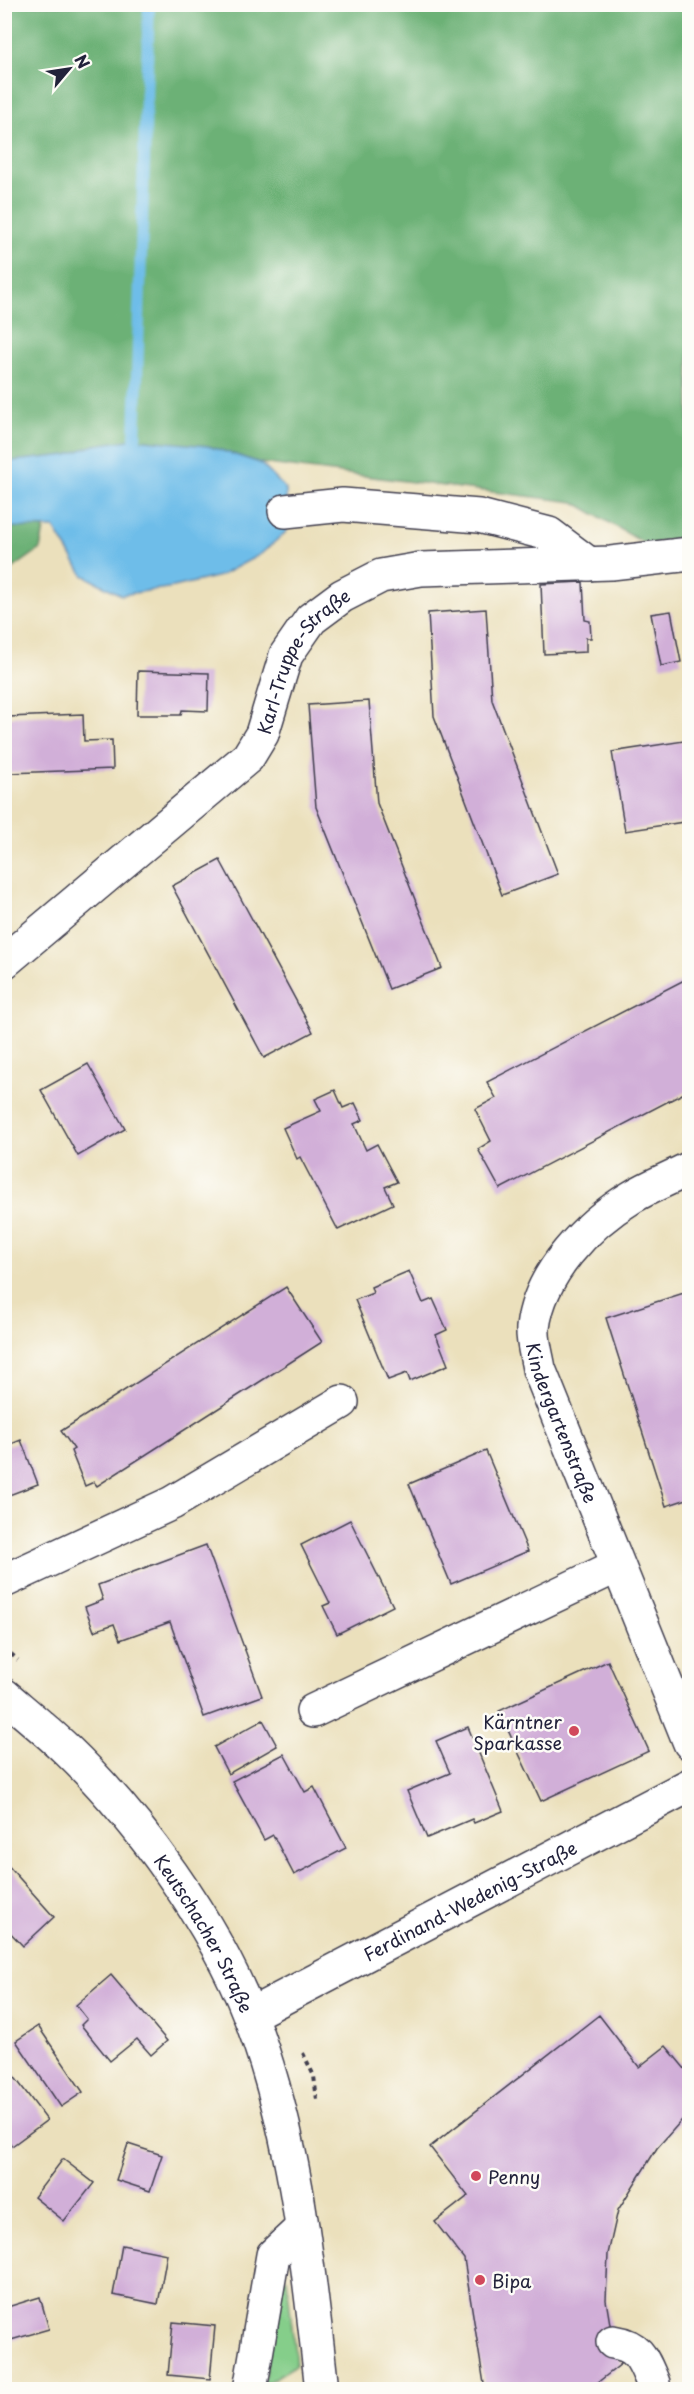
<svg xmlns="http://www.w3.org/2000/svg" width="694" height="2394" font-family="'Playpen Sans',sans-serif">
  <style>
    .green { fill: #85ce8a; stroke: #547862; stroke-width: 1.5 }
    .forest { fill: #6cb176; stroke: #476a58; stroke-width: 1.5 }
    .water { fill: #6ebde9; stroke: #487092; stroke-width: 1.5 }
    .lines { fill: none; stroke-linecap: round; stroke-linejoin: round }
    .stream { stroke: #6ebde9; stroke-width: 12 }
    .building { fill: #d1afd8 }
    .minor-casing { stroke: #403e4e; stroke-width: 36 }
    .major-casing { stroke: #403e4e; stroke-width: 36 }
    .path { stroke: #403e4e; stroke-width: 4; stroke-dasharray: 4.5 4.5; stroke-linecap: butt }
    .minor { stroke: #fff; stroke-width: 33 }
    .major { stroke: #fff; stroke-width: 33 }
    .poi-dot { fill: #d1495b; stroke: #fdfcf7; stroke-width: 2 }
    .labels { text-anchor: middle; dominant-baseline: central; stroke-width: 5; stroke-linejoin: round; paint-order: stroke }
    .street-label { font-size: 18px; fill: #22223b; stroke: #fdfcf7 }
    .poi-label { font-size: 18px; fill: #22223b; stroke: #fdfcf7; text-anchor: start }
  </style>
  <rect width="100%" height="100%" fill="#fdfcf7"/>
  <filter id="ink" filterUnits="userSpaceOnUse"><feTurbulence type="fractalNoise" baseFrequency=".0167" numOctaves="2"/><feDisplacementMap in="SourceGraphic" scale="12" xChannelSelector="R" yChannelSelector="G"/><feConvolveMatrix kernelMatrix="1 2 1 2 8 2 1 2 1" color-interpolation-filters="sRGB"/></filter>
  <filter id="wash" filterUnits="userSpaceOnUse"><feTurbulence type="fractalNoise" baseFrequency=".008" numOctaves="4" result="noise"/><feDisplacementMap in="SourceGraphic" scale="24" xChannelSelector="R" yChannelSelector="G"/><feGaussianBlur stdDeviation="1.35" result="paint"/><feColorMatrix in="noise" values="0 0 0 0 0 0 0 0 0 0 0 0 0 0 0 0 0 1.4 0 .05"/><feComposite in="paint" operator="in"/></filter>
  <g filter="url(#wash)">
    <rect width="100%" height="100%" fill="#ebe0bc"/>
    <!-- green -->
    <polygon class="green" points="282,2279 287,2279 296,2365 263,2385"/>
    <!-- forest -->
    <polygon class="forest" points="5,5 689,5 689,536 647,545 574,502 260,463 208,446 55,477 40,549 5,574"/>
    <!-- water -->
    <polygon class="water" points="135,439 208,446 260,463 286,489 287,531 261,554 220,576 174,587 121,595 83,575 54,528 5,527 4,462 67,455 95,445"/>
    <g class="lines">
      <!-- stream -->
      <polyline class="stream" points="135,439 149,4"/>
    </g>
    <g id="blocks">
      <!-- building -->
      <g class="building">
        <polygon points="583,582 585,620 590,621 591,638 586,638 586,652 544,654 541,584"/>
        <polygon points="486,609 492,700 558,874 502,895 434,716 428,613"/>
        <polygon points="671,611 681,662 661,666 651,614"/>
        <polygon points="138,671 209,673 208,711 182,710 181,715 137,715"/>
        <polygon points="369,701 377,803 442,968 389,989 316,807 308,705"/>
        <polygon points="83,714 84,741 112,740 113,769 10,773 8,717"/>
        <polygon points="690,740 690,821 625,831 612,752"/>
        <polygon points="220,860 313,1032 264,1058 172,886"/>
        <polygon points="690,977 690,1090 500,1189 478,1149 491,1141 475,1109 496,1098 487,1082"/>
        <polygon points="88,1064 125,1129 78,1156 41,1090"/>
        <polygon points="335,1090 343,1108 355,1103 363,1120 354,1124 366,1150 377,1144 397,1182 385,1187 393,1204 338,1230 300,1157 297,1159 283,1128 321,1111 315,1099"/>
        <polygon points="409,1271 423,1303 433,1299 447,1330 436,1335 448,1365 410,1381 407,1373 388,1380 355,1300 373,1293 371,1287"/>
        <polygon points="286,1287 322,1342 97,1486 94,1482 85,1486 71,1451 74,1449 61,1431"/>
        <polygon points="690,1291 690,1498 666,1506 606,1318"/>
        <polygon points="21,1440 38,1484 4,1497 4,1447"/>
        <polygon points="486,1451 528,1551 451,1584 409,1484"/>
        <polygon points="350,1520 393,1606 337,1634 323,1606 330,1603 301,1545"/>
        <polygon points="206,1545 262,1696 204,1717 170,1622 120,1640 114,1624 94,1631 85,1607 103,1600 98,1585"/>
        <polygon points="608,1661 649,1751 541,1801 499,1711"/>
        <polygon points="263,1720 277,1746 228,1774 214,1747"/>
        <polygon points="468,1727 503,1811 474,1823 472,1819 427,1838 407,1791 450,1773 436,1741"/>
        <polygon points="284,1754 305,1792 314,1787 346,1848 294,1875 273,1835 264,1840 232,1781"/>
        <polygon points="4,1861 54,1917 23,1946 4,1926"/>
        <polygon points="111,1975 167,2041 151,2055 137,2039 110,2061 81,2025 87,2019 76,2005"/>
        <polygon points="599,2015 639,2067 666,2046 690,2075 690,2111 657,2148 618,2210 608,2254 606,2300 613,2342 621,2364 588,2390 485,2390 464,2259 435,2222 468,2196 430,2147"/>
        <polygon points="38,2026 83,2092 61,2107 16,2041"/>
        <polygon points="4,2041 12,2055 4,2059"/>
        <polygon points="13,2075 47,2120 12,2146 4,2135 4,2081"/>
        <polygon points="128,2144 162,2155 150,2191 116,2180"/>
        <polygon points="63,2159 94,2183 64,2221 34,2197"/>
        <polygon points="122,2245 167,2254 158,2304 113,2295"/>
        <polygon points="40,2297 49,2329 4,2342 4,2308"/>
        <polygon points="173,2322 215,2326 210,2379 168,2375"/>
      </g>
    </g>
  </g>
  <g filter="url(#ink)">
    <use href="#blocks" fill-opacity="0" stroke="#403e4e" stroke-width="1.5"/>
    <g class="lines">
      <!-- minor casing -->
      <g class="minor-casing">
        <g id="minor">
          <polyline points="285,511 343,505 479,516 549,534 589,564"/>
          <path id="s1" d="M4,962L248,757L262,734L286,655L311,619L342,596L381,576L421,569L611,563L690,554"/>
          <path id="s2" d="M690,1168C671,1178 650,1186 632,1197C587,1224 539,1274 533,1328C532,1341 537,1356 539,1369L690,1743"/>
          <polyline points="4,1581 172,1503 342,1402"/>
          <polyline points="313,1711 617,1566"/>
          <path id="s3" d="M250,2015L690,1785"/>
          <path d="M613,2342C640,2346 643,2360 653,2383L651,2390"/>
          <polyline points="250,2390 273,2255 302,2228"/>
        </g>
      </g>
      <!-- major casing -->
      <g class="major-casing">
        <g id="major">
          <path id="s4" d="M4,1695C25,1713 46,1730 66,1749C138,1818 214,1923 250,2016C296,2135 308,2264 322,2390"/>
        </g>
      </g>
      <!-- path -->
      <g class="path">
        <polyline points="4,1648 18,1660"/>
        <polyline points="303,2053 314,2076 317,2100"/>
      </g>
      <!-- minor -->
      <use href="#minor" class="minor"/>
      <!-- major -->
      <use href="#major" class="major"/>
    </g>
  </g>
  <!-- markers -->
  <g class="poi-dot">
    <circle cx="574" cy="1731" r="6"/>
    <circle cx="476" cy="2176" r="6"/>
    <circle cx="480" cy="2280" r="6"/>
  </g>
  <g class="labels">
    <!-- street labels -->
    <g class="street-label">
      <text stroke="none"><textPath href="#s1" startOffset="432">Karl-Truppe-Straße</textPath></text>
      <text stroke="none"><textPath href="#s2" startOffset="334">Kindergartenstraße</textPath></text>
      <text stroke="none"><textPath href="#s3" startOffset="248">Ferdinand-Wedenig-Straße</textPath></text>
      <text stroke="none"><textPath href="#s4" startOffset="314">Keutschacher Straße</textPath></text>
    </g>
    <!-- poi labels -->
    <g class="poi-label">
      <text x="562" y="1721" text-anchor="end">Kärntner<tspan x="562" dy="21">Sparkasse</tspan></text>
      <text x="488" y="2176">Penny</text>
      <text x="492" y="2280">Bipa</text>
    </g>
  </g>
  <!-- margin -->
  <rect width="694" height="2394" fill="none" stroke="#fdfcf7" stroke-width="24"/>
  <!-- north arrow -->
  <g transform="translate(69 69) rotate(61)" stroke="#fdfcf7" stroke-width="4.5" paint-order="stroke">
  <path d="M0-4.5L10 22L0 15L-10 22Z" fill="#22223b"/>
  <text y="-9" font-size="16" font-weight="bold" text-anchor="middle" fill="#22223b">N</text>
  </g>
</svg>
